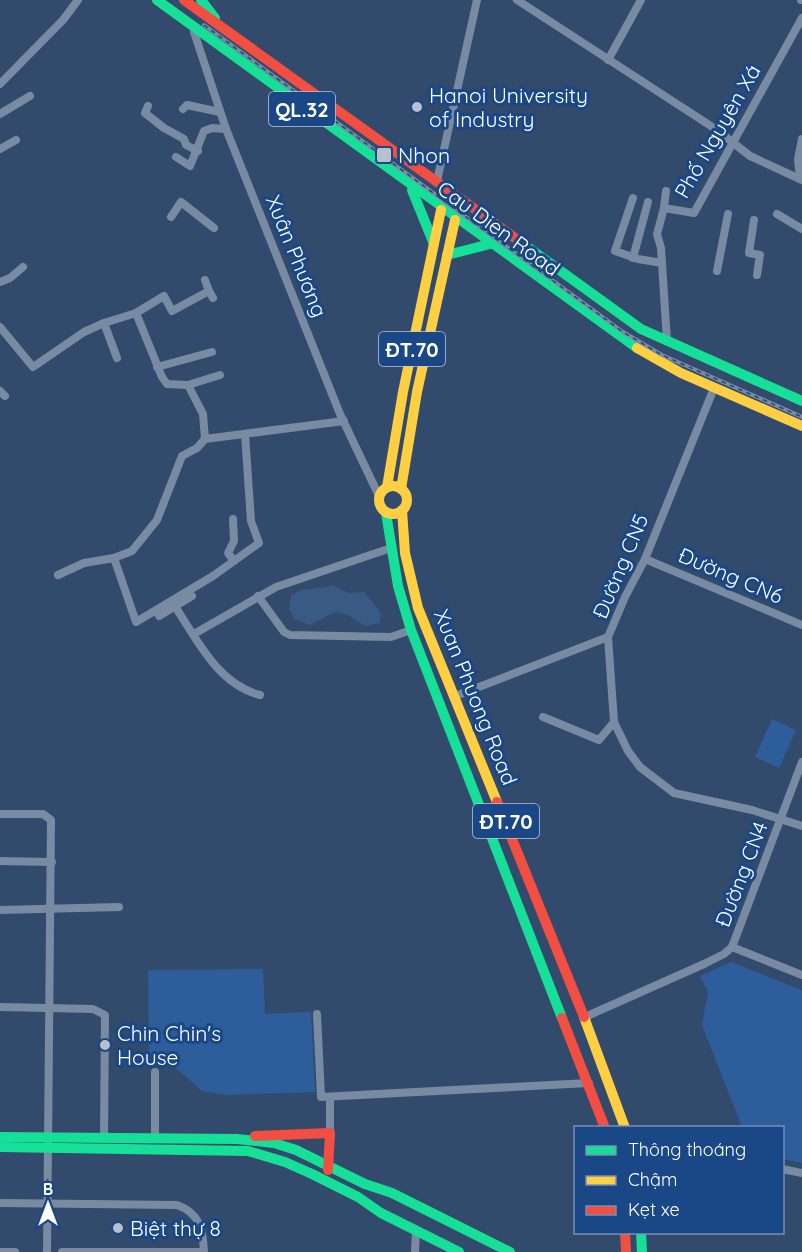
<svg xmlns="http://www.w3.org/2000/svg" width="802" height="1252" font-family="Quicksand,sans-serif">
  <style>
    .green { fill: #2e5d9c }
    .water { fill: #385a85 }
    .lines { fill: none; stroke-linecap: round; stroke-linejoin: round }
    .street { stroke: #788ba2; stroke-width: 8 }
    .fast { stroke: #16e098; stroke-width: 10 }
    .slow { stroke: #ffcf43; stroke-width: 10 }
    .jam { stroke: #f24e42; stroke-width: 10 }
    .rail-casing { stroke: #7a8ca2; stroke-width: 4 }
    .rail { stroke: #1a4785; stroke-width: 1.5; stroke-dasharray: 4.5; stroke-linecap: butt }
    .poi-dot { fill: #b7c0cc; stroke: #1a4785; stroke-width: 2 }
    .labels { text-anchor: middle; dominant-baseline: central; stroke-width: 6; stroke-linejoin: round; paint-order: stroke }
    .shield { fill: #1a4785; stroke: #bac8da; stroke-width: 1.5 }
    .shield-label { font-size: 20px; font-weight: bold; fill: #fff }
    .poi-label { font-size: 21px; fill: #fff; stroke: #1a4785; text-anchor: start }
    .street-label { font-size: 21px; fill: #fff; stroke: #1a4785 }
  </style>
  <rect width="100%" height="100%" fill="#324b6c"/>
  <!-- green -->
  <g class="green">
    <polygon points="772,719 796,730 779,768 755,757"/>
    <polygon points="731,962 802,990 802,1163 783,1159 782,1128 742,1127 702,1025 708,992 700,976"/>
    <polygon points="263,969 265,1014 311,1012 315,1092 226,1095 202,1091 167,1060 149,1057 148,970"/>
  </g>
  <!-- water -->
  <path class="water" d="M332,585L349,593L364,592L381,613L380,623L365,626L348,615L336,612L309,625L294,619L289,608L291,596C304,585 317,591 332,585Z"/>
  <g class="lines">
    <!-- street -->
    <g class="street">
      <polyline points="517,0 717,130 750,156 802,180"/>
      <polyline points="801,0 802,0"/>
      <polyline points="194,32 226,129 340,414 379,496"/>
      <polyline points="608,60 641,0"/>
      <polyline points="0,84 63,20 78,0"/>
      <polyline points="148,106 145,113 164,128 184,139 186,145 198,151"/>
      <polyline points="183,109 187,105 220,112"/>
      <polyline points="0,114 30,96"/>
      <polyline points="0,149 16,140"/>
      <polyline points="176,157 190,166 204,131 212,128 226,129"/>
      <polyline points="800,178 798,159 802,139"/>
      <polyline points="437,181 477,0"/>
      <polyline points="633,198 615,251 638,259 662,263"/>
      <polyline points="664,208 666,191"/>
      <polyline points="777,214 802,229"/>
      <polyline points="171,217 181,202 214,228"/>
      <polyline points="754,220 749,253 760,255 757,275"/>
      <polyline points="633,258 648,202"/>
      <polyline points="717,271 728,214"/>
      <polyline points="205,280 209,291"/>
      <polyline points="0,282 10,278 23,267"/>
      <polyline points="136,313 162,377 167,384 188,385 203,414 205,439"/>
      <polyline points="104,323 117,358"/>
      <polyline points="0,327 33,367 84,332 104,323 136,313 164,296 172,311 209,291 213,298"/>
      <polyline points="667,341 661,248 657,234 664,208 694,213 802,18"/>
      <polyline points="157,367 212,352"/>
      <polyline points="188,385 220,375"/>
      <polyline points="714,388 645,559 625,597 608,637 614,722 628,751 640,767 674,793 752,810 802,826"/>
      <polyline points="0,391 5,396"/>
      <polyline points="205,439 197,448 182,456 157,520 132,551 114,558 136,622 213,576 259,543 251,521 245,434"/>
      <polyline points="205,439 344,421"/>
      <polyline points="233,519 234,541 228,553 234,561"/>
      <polyline points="645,559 802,625"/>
      <polyline points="58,575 84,563 114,558"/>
      <polyline points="258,596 284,632 290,635 391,637 411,630"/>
      <path d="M174,605C197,639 217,684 260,695"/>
      <polyline points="159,616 192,596"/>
      <polyline points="194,634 276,587 391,548"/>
      <polyline points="453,697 608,637"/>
      <polyline points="543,717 599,740 614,722"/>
      <polyline points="0,814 43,814 51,820 47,1252"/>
      <polyline points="0,861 52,862"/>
      <polyline points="0,910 119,907"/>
      <polyline points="732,947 802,975"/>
      <polyline points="0,1007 93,1009 105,1015 104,1138"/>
      <polyline points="317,1014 321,1097 589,1083"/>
      <polyline points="585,1017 704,964 724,954 732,947 802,762"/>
      <polyline points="330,1097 330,1133"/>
      <polyline points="155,1139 155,1072"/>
      <polyline points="782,1169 802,1173"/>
      <path d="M0,1203L177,1205C200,1213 203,1230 204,1252"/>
      <polyline points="0,1252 15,1252"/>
      <polyline points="62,1252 204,1252"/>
      <polyline points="415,1252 416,1231"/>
    </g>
    <!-- fast -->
    <g class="fast">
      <polyline points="157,0 637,348"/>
      <polyline points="201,0 215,18"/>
      <polyline points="412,190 434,244"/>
      <polyline points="515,238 641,329 802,401"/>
      <polyline points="447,255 490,244"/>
      <polyline points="386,513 398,586 411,630 562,1018"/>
      <polyline points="0,1137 237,1139 274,1143 296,1150 365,1184 392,1193 510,1252"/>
      <polyline points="0,1147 248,1151 285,1162 312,1174 358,1197 381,1213 459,1252"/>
      <polyline points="641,1232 642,1252"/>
    </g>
    <!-- slow -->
    <g class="slow">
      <polyline points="637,348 681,373 802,426"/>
      <circle cx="393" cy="500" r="14"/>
      <polyline points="387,487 403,392 441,210"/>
      <polyline points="401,489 417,392 455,220"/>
      <polyline points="402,510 405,553 418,608 497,802"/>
      <polyline points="584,1017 625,1128"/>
    </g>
    <!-- jam -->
    <g class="jam">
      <polyline points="184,0 515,238"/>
      <polyline points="497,802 584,1017"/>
      <polyline points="562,1018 605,1128"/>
      <polyline points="255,1136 330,1133 328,1170"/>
      <polyline points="625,1232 626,1252"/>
    </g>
    <!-- rail casing -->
    <g class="rail-casing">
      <polyline id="rail" points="204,25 623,332 662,355 802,417"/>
    </g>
    <!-- rail -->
    <use href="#rail" class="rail"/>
  </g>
  <!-- markers -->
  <g class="poi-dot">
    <circle cx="417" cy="107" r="6"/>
    <rect x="376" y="147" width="16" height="16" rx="3"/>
    <circle cx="105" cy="1045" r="6"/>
    <circle cx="118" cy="1228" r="6"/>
  </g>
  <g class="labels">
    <!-- shield labels -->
    <g class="shield">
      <rect x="269" y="92" width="66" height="34" rx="4.5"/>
      <rect x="379" y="332" width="66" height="34" rx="4.5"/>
      <rect x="473" y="804" width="66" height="34" rx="4.5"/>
    </g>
    <g class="shield-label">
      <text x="302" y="109">QL.32</text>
      <text x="412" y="349">ĐT.70</text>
      <text x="506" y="821">ĐT.70</text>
    </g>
    <!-- poi labels -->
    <g class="poi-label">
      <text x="429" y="95">Hanoi University<tspan x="429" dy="24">of Industry</tspan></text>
      <text x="398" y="155">Nhon</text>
      <text x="117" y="1033">Chin Chin's<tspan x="117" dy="24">House</tspan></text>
      <text x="130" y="1228">Biệt thự 8</text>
    </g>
    <!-- street labels -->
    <g class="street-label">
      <text transform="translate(717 131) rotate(-60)">Phố Nguyên Xá</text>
      <text transform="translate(499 228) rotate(36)">Cau Dien Road</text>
      <text transform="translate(297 256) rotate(68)">Xuân Phương</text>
      <text transform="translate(620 566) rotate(-67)">Đường CN5</text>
      <text transform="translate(731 575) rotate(23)">Đường CN6</text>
      <text transform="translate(476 697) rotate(68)">Xuan Phuong Road</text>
      <text transform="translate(741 874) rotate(-69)">Đường CN4</text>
    </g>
  </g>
  <!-- legend -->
  <rect x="574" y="1126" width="210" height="108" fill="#1a4785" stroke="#7691b6" stroke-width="1.5"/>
  <rect x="586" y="1146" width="30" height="9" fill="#16e098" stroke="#7691b6" stroke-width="1.5"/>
  <text x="628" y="1156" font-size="18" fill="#ffffff">Thông thoáng</text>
  <rect x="586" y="1176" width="30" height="9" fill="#ffcf43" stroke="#7691b6" stroke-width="1.5"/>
  <text x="628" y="1186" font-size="18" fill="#ffffff">Chậm</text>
  <rect x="586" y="1206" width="30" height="9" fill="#f24e42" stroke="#7691b6" stroke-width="1.5"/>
  <text x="628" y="1216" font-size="18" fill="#ffffff">Kẹt xe</text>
  <!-- north arrow -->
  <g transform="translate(48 1204)" stroke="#1a4785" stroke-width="4.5" paint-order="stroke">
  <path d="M0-4.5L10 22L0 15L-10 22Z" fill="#ffffff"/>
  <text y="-9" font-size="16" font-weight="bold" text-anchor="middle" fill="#ffffff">B</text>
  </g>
</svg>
